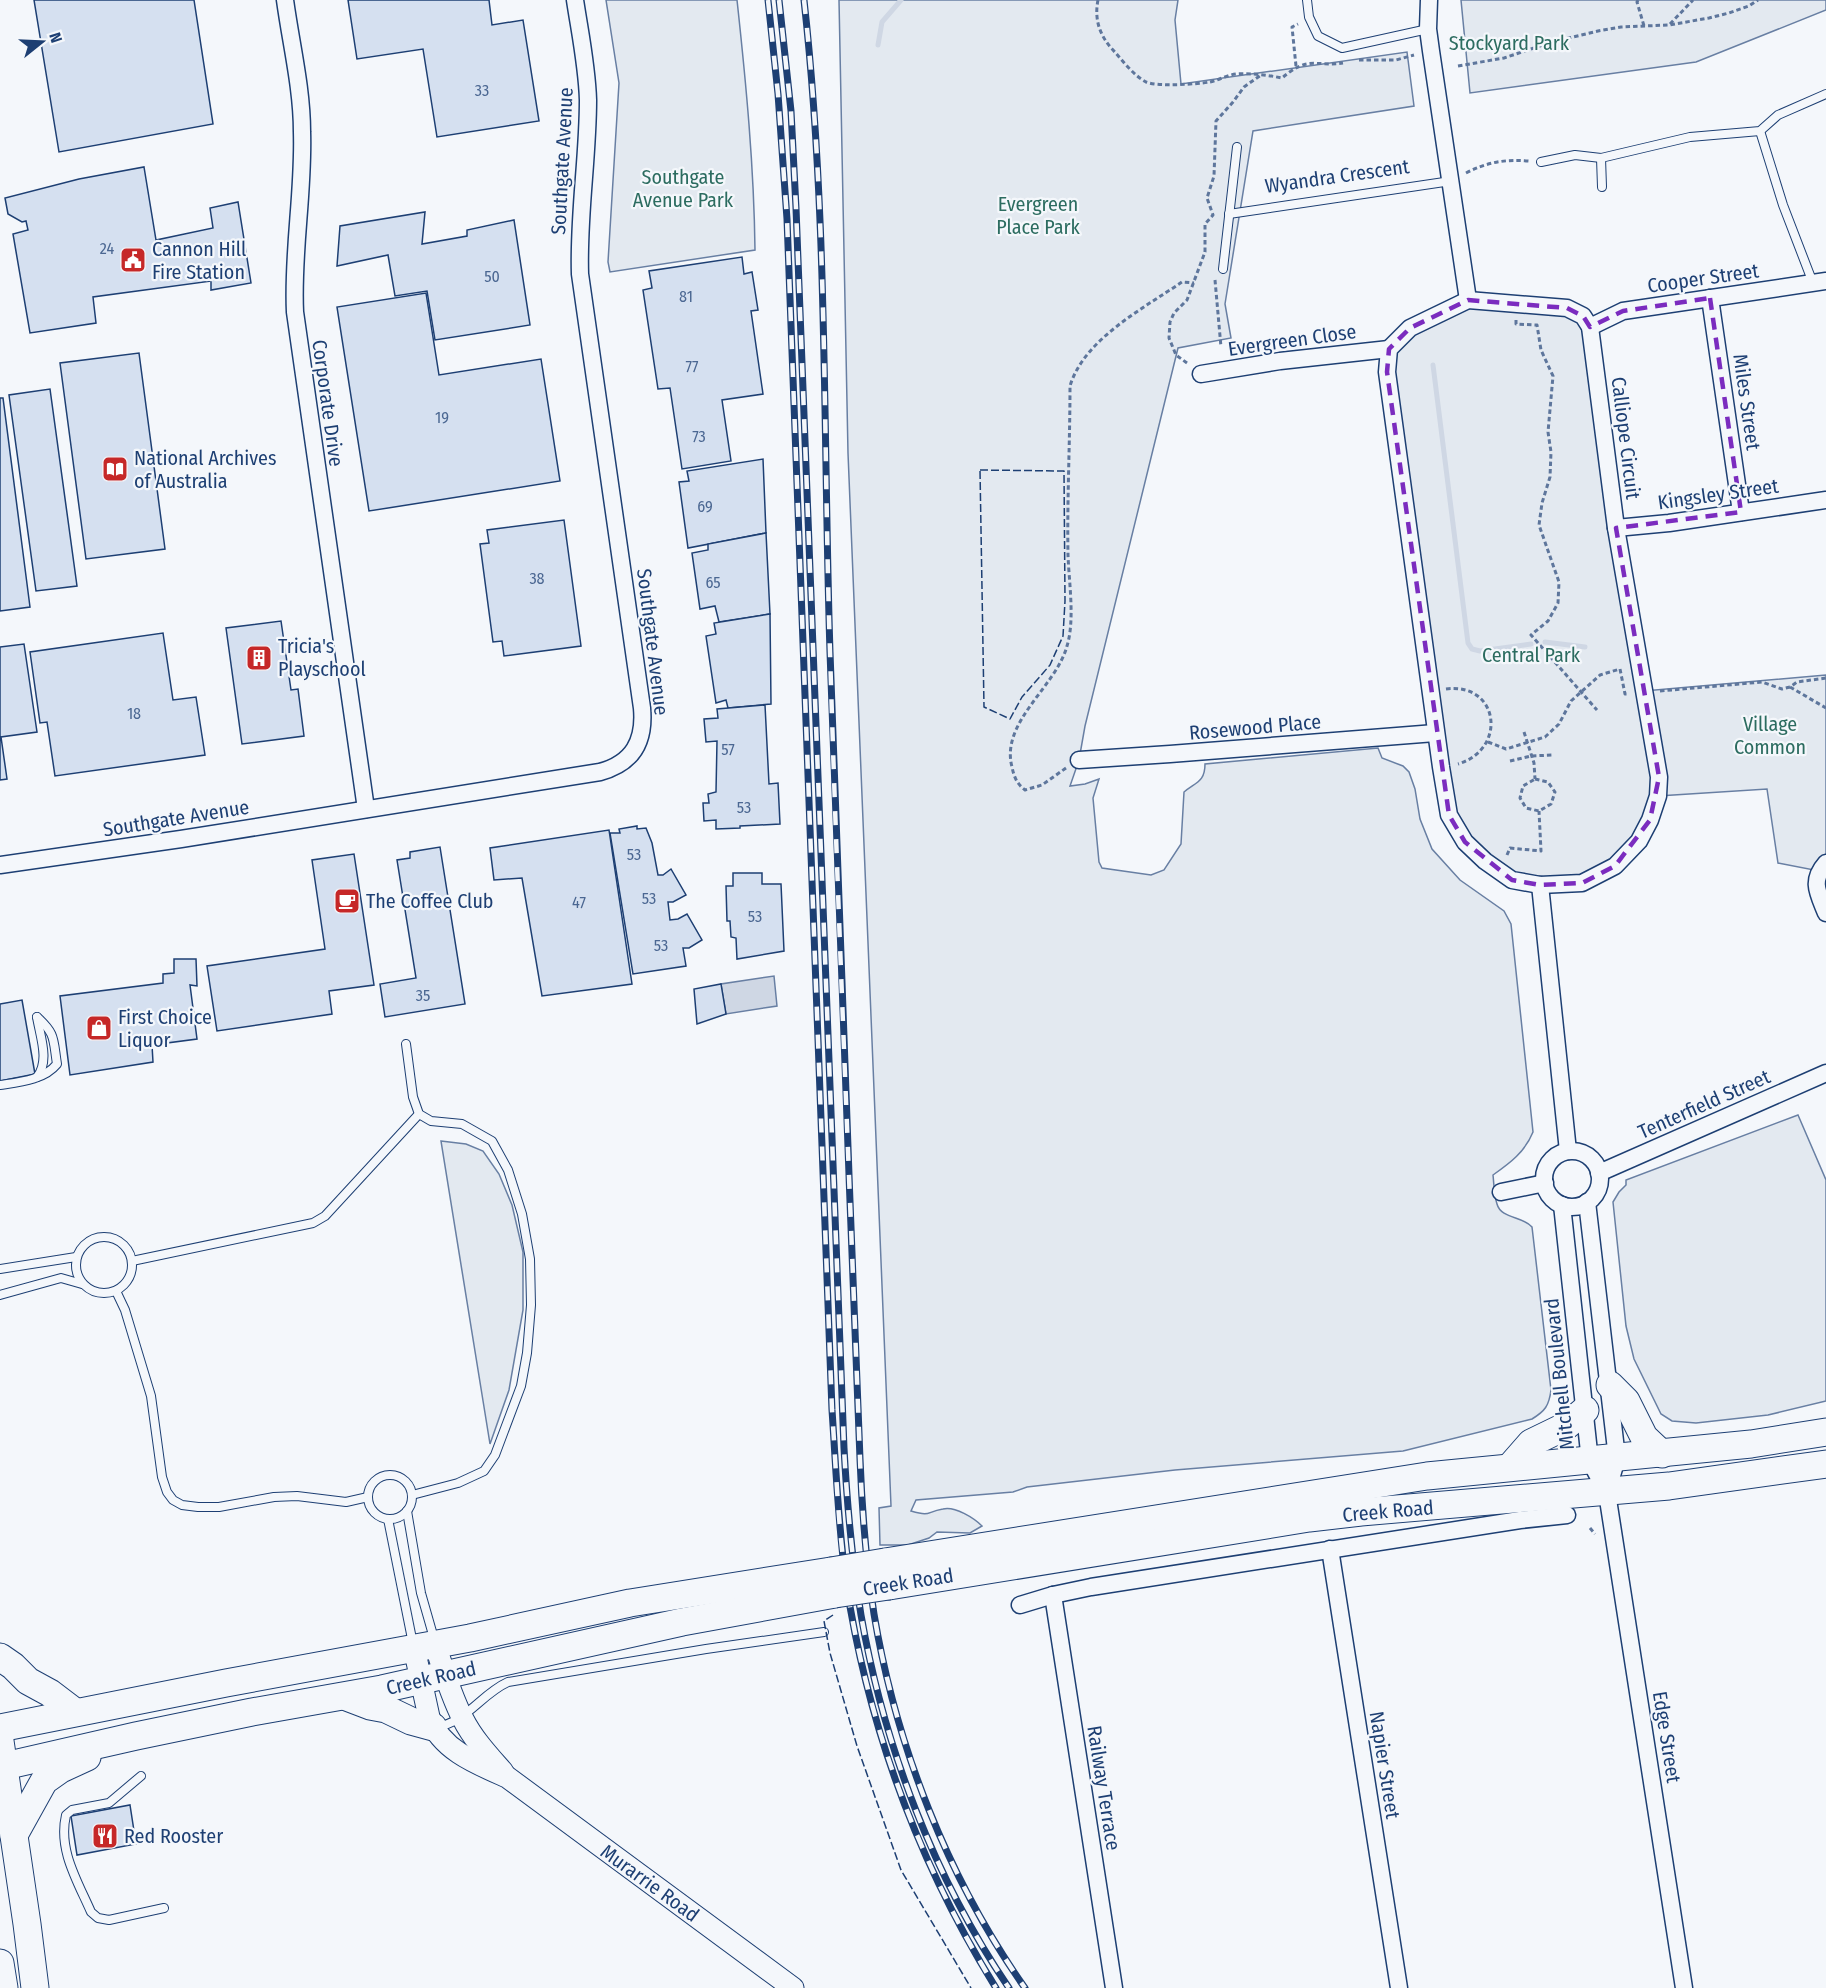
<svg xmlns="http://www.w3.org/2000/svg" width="1826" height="1988" font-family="'Fira Sans Condensed',sans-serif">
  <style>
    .green { fill: #e3e9f0; stroke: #687fa3; stroke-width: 1.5 }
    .water { fill: #cfd7e4; stroke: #687fa3; stroke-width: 1.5 }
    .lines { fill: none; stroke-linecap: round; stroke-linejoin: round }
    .stream { stroke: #cfd7e4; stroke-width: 5 }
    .building { fill: #d5e0f0; stroke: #1d3f73; stroke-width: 1.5 }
    .service-casing { stroke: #1d3f73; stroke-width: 10 }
    .minor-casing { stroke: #1d3f73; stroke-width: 19 }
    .tertiary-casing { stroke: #1d3f73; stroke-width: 23 }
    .primary-casing { stroke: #1d3f73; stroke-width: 29 }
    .path { stroke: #5e769c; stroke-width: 3; stroke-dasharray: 4.5 3; stroke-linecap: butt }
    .service { stroke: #f4f7fb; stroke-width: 8 }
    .minor { stroke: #f4f7fb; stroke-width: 16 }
    .tertiary { stroke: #f4f7fb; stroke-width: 21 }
    .primary { stroke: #f4f7fb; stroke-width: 27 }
    .rail-casing { stroke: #1d3f73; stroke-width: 7 }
    .rail { stroke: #f4f7fb; stroke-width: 4.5; stroke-dasharray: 14; stroke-linecap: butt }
    .primary-bridge-casing { stroke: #1d3f73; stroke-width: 29; stroke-linecap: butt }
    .primary-bridge { stroke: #f4f7fb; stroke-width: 27 }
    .fence { stroke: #1d3f73; stroke-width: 1.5; stroke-dasharray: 8 3; stroke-linecap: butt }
    .marked { fill: none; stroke: #7b2cbf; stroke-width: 4.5; stroke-dasharray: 12 8; stroke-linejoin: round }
    .labels { text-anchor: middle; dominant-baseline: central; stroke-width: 4.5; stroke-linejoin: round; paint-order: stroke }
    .number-label { font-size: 16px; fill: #4b6792 }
    .park-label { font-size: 20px; fill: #2c6c60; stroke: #f4f7fb }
    .street-label { font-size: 20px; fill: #1d3f73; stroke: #f4f7fb }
    .poi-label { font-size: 20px; fill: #1d3f73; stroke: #f4f7fb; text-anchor: start }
  </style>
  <rect width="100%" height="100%" fill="#f4f7fb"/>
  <!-- green -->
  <g class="green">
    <path d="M606,0H737C746,83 754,166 755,250L610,272L608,262L619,83Z"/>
    <path d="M839,0H1178L1175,20L1181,84L1407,52L1414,106L1253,131L1225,304L1231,338L1178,348L1085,726L1079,760L1070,786L1085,784L1099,779L1093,798L1099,862L1102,868L1151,875L1164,870L1181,844L1184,792C1196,782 1205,782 1205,764L1378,748L1382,758L1403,766L1409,772L1415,789L1420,819L1432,849L1460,880L1504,911L1511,924L1533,1132C1525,1152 1510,1163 1493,1175C1494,1184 1494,1195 1497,1204C1501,1219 1523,1216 1532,1227L1551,1390C1549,1406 1545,1411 1532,1419L1403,1451L1175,1470L1027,1487L1013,1492L916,1500L911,1511C932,1517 925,1512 943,1509C955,1506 974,1518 982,1526L970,1533L937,1532L929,1538L908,1545H880L879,1508L891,1506L848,453Z"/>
    <polygon points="1461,0 1826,0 1826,10 1696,62 1470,93"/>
    <polygon points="1468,300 1583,316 1644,691 1826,675 1826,863 1819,871 1778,863 1767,789 1658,796 1639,841 1582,883 1512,880 1449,815 1389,349"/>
    <polygon points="1798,1115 1826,1180 1826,1401 1768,1415 1696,1423 1672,1421 1661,1414 1634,1359 1626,1326 1613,1202 1619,1192 1626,1185 1626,1180"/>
    <polygon points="441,1141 466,1144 483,1151 499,1174 512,1205 523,1252 523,1310 509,1390 490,1444"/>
  </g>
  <!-- water -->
  <polygon class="water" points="774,976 777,1006 726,1014 721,984"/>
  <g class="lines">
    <!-- stream -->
    <g class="stream">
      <polyline points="878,45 882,22 901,0"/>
      <polyline points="1433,365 1468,643 1472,649 1480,651 1531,644"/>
      <polyline points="1545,642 1585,647"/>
    </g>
  </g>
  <!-- building -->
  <g class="building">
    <polygon points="34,0 194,0 213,124 59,152"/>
    <polygon points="348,0 489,0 492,25 523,20 539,121 437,137 423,49 357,59"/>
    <polygon points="144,167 156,240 213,228 210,208 238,202 251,283 211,290 211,281 93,297 96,323 30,333 13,234 28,230 26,221 22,222 8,214 5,198 79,179"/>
    <polygon points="425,212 422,244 467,236 467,230 514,220 530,325 435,340 427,291 395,296 388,255 337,266 340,226"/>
    <polygon points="742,257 744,274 752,272 758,310 751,311 763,394 722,400 731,461 682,469 670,388 658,389 643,290 652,288 649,271"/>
    <polygon points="426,293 439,375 541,359 560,481 369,511 337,307"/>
    <polygon points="139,353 165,549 86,559 60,363"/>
    <polygon points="50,389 77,586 36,591 9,395"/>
    <polygon points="0,398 3,398 30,607 0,611"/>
    <polygon points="763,459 766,533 688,548 679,482 689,481 687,471"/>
    <polygon points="564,520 581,646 504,656 502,641 493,642 480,544 489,543 487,530"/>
    <polygon points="766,533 770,614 719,622 715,606 700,609 692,553 708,550 708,544"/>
    <polygon points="770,614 771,704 728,708 726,700 716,703 706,636 716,634 714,623"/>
    <polygon points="281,621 291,690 298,689 304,736 242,744 226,628"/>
    <polygon points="163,633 173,700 196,697 205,755 55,776 47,722 40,723 30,652"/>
    <polygon points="24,644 37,732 1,737 7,779 0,780 0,647"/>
    <polygon points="765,705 769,784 778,783 780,824 740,826 740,828 716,829 716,820 704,821 703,803 709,803 708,794 716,792 717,741 706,742 704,719 718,718 717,709"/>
    <polygon points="637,826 637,829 646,828 652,843 658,875 663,875 671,869 686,895 673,902 668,902 670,920 678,919 687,914 702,940 689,948 683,948 686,966 633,974 610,833 620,833 619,829"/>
    <polygon points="609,830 632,984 542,996 522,878 494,880 490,848"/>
    <polygon points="440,847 465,1004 385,1017 380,984 416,978 397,860 410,858 410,852"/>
    <polygon points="354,854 374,985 329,991 332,1014 217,1031 207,966 325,949 312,860"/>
    <polygon points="733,873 762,873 762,884 781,884 784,951 737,959 736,938 731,937 730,921 727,921 726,886 733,886"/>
    <polygon points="174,959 196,959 197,986 190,985 197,1039 152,1045 153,1062 70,1075 60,996 163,983 163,974 174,973"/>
    <polygon points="721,984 726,1014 697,1024 694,989"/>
    <polygon points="22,1000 35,1074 0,1081 0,1004"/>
    <polygon points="130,1805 136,1844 77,1855 71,1816"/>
  </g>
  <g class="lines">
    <!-- service casing -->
    <g class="service-casing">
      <g id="service">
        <polyline points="1307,0 1309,17 1318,36 1342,48 1428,29"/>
        <polyline points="1760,131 1783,205 1813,283"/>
        <polyline points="1601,158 1602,187"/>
        <polyline points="1541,162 1575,155 1601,158 1690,137 1760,131 1778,115 1826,94"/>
        <polyline points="1229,214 1451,181"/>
        <polyline points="1223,269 1237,147"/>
        <path d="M37,1017C40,1036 50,1061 37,1077"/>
        <polyline points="406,1044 413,1097 419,1114 431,1121 462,1124 492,1141 508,1170 522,1214 530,1259 531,1305 527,1353 521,1386 495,1455 484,1471 458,1483 412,1495"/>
        <path d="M0,1085C20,1082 44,1080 57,1064C53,1039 56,1034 37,1017"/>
        <circle cx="104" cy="1265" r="28"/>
        <polyline points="132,1261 313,1223 325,1216 419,1114"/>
        <polyline points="0,1269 76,1257"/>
        <polyline points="116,1291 125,1310 151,1396 162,1477 167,1492 173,1500 182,1505 198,1507 219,1507 274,1497 297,1496 346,1502 368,1497"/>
        <polyline points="0,1295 61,1278 82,1284"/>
        <circle cx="390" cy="1497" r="22"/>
        <polyline points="407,1511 421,1593 435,1642"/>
        <polyline points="388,1519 413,1644"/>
        <path d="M435,1727C465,1724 481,1694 508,1682L706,1649L824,1632"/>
        <path d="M141,1776L109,1803L72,1810L66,1815C58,1850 77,1880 91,1912L98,1918L109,1920L164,1908"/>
      </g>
    </g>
    <!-- minor casing -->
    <g class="minor-casing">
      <g id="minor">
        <path d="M285,0C291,44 302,88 302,132C304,192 292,252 295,312L366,809"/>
        <polyline points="1429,0 1428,29 1431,51 1468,300"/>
        <polyline points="1710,298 1741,512"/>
        <polygon points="1468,300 1567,308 1583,316 1590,327 1616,528 1659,777 1658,796 1650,820 1639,841 1615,866 1582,883 1540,885 1512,880 1485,861 1465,842 1449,815 1441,767 1387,372 1389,349 1410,328"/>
        <polyline points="1590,327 1623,311 1826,281"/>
        <polyline points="1201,374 1280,361 1389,349"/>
        <polyline points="1616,528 1669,523 1826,500"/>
        <polyline points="1079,760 1170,754 1435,733"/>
        <path d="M1826,863C1810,881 1818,893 1826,913"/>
        <path d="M0,865L181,839L600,772C633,763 645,741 642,708L580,274C578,216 588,158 588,100C587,66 580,33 575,0"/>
        <polyline points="1540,885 1568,1151"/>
        <circle cx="1572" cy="1179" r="28"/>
        <polyline points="1599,1173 1826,1073"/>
        <polyline points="1501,1192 1545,1183"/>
        <polyline points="1587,1202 1617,1458 1607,1493"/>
        <polyline points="1562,1205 1590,1461 1607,1493 1684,1988"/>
        <polyline points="1330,1549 1399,1988"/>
        <polyline points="1053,1595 1114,1988"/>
        <polyline points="1020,1605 1053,1595 1091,1587 1520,1520 1567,1515"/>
      </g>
    </g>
    <!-- tertiary casing -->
    <g class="tertiary-casing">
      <g id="tertiary">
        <path d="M435,1644C443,1669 451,1696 463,1719C473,1739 489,1756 503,1772"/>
        <path d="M414,1648L429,1717C441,1750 477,1764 507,1777L793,1988"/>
      </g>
    </g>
    <!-- primary casing -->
    <g class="primary-casing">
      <g id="primary">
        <polyline points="1610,1385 1626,1401 1644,1437 1662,1454"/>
        <polyline points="1510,1467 1531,1443 1566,1426 1585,1410"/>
        <polyline points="885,1562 1427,1476 1751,1444 1826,1432"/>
        <polyline points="889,1586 1309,1518 1361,1512 1669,1486 1826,1464"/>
        <polyline points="0,1657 13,1666 28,1681 50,1693 75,1712"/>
        <polyline points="349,1698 370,1706 386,1709 411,1721 433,1727"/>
        <polyline points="0,1728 226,1683 470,1638 630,1603 831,1571"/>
        <polyline points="0,1741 27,1924 35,1988"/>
        <polyline points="0,1767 136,1736 252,1712 382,1689 682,1622 835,1594"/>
        <polyline points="14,1835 44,1781 61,1769 87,1757"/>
        <polyline points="0,1963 4,1988"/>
      </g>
    </g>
    <!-- path -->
    <g class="path">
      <path d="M1098,0C1094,20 1100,36 1113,50C1123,61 1133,75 1146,82C1158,87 1197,84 1210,82C1219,80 1227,75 1236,74C1252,73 1267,75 1282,78C1309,55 1314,67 1343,63"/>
      <polyline points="1638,0 1637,2 1644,26"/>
      <polyline points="1670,24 1693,0"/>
      <polyline points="1359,60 1396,60 1414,55"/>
      <polyline points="1296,66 1292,27 1298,24"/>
      <polyline points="1458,66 1504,58 1552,42 1598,31 1621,27 1669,25 1709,18 1729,13 1749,6 1758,0"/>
      <path d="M1466,173C1487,162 1506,159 1529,161"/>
      <polyline points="1215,280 1221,347"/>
      <polyline points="1516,320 1516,324 1537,325 1541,350 1553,376 1548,432 1551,452 1550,477 1542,503 1539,525 1559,582 1558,603 1548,621 1531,635 1597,710"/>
      <polyline points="1187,363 1176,355 1169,338 1170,322 1174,313 1187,300 1205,252 1205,224 1213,215 1207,198 1214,176 1216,121 1233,102 1244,87 1261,75"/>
      <polyline points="1790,687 1826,708"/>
      <path d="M1446,689C1499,682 1508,749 1458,764"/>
      <polyline points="1660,691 1762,682 1782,689 1790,687 1797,682 1826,678"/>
      <polyline points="1524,732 1534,763 1535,779"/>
      <polyline points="1488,742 1506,749 1545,737 1559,724 1571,701 1600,675 1620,669 1625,694 1628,694"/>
      <polyline points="1510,761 1531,756 1552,755"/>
      <path d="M1066,768L1042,785L1025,790C1017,784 1014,777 1012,767C1000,722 1056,687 1067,646C1075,620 1069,583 1068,555C1067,499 1070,443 1070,386C1084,339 1144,308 1182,282L1194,283"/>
      <polygon points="1535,779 1548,782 1555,792 1551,804 1539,811 1526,808 1520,798 1523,786"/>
      <polyline points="1507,855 1510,848 1541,851 1539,811"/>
      <polyline points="1590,1528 1595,1534"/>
    </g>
    <!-- service -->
    <use href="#service" class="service"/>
    <!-- minor -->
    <use href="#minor" class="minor"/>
    <!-- tertiary -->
    <use href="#tertiary" class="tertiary"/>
    <!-- primary -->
    <use href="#primary" class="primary"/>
    <!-- rail casing -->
    <g class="rail-casing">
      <g id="rail">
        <path d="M768,0L778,94L787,219L832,1410C836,1468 838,1525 846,1582C868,1727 919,1864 996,1988"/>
        <path d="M779,0L791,111L796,208L844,1448C847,1504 852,1560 861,1615C884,1746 934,1878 1009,1988"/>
        <path d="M804,0C828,216 823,435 830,652C838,921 850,1190 860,1459C862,1511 866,1562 874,1614C896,1746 948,1879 1025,1988"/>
      </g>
    </g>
    <!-- rail -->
    <use href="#rail" class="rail"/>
    <!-- primary-bridge casing -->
    <g class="primary-bridge-casing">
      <g id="primary-bridge">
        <polyline points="831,1571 885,1562"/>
        <polyline points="835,1594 889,1586"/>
      </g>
    </g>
    <!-- primary-bridge -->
    <use href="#primary-bridge" class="primary-bridge"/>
    <!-- fence -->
    <g class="fence">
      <polygon points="980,470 1064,471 1065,601 1063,636 1050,665 1022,697 1010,719 984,707"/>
      <polyline points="833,1615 824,1621 830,1653 857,1746 901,1870 971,1988"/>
    </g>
  </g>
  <!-- marked area -->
  <path class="marked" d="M1710,298L1741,512L1616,528L1659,777L1650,820L1615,866L1582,883L1540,885L1512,880L1465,842L1449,815L1387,372L1389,349L1410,328L1468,300L1567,308L1583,316L1590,327L1623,311Z"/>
  <!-- icons -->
  <defs>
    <g id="civic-square" transform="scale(1.35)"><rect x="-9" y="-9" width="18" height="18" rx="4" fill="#c62828" stroke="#f4f7fb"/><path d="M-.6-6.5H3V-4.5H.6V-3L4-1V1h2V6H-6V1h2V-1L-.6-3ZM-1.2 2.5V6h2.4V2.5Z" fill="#fff"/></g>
    <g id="library-square" transform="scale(1.35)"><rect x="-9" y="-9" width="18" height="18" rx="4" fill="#c62828" stroke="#f4f7fb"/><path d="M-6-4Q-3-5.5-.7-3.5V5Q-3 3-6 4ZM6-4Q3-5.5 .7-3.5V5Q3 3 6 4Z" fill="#fff"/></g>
    <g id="building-square" transform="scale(1.35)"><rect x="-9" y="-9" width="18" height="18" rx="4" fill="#c62828" stroke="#f4f7fb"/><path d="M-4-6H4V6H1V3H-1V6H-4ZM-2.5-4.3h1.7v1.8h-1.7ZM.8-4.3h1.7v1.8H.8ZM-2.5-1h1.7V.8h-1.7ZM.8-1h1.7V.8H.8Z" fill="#fff"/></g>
    <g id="cafe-square" transform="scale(1.35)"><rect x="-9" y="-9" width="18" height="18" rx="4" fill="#c62828" stroke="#f4f7fb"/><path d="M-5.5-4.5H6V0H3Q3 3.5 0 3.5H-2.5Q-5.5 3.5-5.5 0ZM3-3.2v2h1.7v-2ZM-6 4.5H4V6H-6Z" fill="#fff"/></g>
    <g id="shop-square" transform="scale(1.35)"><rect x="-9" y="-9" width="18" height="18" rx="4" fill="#c62828" stroke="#f4f7fb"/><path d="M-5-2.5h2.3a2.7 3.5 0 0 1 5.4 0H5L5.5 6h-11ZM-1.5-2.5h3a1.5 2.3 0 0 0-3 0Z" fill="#fff"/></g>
    <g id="restaurant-square" transform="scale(1.35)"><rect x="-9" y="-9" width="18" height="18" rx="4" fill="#c62828" stroke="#f4f7fb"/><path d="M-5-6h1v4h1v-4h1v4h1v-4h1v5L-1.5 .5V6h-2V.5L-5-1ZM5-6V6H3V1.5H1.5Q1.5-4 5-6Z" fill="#fff"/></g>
  </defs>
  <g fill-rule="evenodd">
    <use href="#civic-square" x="133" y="260"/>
    <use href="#library-square" x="115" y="469"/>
    <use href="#building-square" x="259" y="658"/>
    <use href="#cafe-square" x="347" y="901"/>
    <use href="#shop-square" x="99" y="1028"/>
    <use href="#restaurant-square" x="105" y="1836"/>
  </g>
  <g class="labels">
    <!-- number labels -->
    <g class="number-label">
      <text x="482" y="90">33</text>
      <text x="107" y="248">24</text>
      <text x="492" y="276">50</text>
      <text x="686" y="296">81</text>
      <text x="692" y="366">77</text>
      <text x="442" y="417">19</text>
      <text x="699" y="436">73</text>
      <text x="705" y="506">69</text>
      <text x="537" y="578">38</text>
      <text x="713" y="582">65</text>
      <text x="134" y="713">18</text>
      <text x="728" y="749">57</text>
      <text x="744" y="807">53</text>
      <text x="634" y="854">53</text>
      <text x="649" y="898">53</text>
      <text x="579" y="902">47</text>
      <text x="755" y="916">53</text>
      <text x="661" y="945">53</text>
      <text x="423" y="995">35</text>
    </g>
    <!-- park labels -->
    <g class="park-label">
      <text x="1509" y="43">Stockyard Park</text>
      <text x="683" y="177">Southgate<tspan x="683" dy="23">Avenue Park</tspan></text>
      <text x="1038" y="204">Evergreen<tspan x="1038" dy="23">Place Park</tspan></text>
      <text x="1531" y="655">Central Park</text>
      <text x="1770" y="724">Village<tspan x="1770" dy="23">Common</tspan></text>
    </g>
    <!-- street labels -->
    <g class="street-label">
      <text transform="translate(562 161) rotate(-87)">Southgate Avenue</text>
      <text transform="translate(1337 176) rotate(-8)">Wyandra Crescent</text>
      <text transform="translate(1703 278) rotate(-8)">Cooper Street</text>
      <text transform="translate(1292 340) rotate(-8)">Evergreen Close</text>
      <text transform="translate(1747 402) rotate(82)">Miles Street</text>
      <text transform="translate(328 403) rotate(82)">Corporate Drive</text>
      <text transform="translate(1626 438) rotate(83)">Calliope Circuit</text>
      <text transform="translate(1718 494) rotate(-8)">Kingsley Street</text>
      <text transform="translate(653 642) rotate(83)">Southgate Avenue</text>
      <text transform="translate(1255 727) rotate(-5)">Rosewood Place</text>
      <text transform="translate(176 818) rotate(-9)">Southgate Avenue</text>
      <text transform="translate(1704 1104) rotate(-24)">Tenterfield Street</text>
      <text transform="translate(1559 1374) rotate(-96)">Mitchell Boulevard</text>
      <text transform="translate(1388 1511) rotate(-5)">Creek Road</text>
      <text transform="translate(908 1582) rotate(-9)">Creek Road</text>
      <text transform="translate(431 1678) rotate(-13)">Creek Road</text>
      <text transform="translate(1667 1737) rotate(81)">Edge Street</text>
      <text transform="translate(1385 1765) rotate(81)">Napier Street</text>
      <text transform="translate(1104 1788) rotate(81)">Railway Terrace</text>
      <text transform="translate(650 1883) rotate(36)">Murarrie Road</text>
    </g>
    <!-- poi labels -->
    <g class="poi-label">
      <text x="152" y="249">Cannon Hill<tspan x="152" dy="23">Fire Station</tspan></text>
      <text x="134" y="458">National Archives<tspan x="134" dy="23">of Australia</tspan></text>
      <text x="278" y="646">Tricia's<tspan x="278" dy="23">Playschool</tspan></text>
      <text x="366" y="901">The Coffee Club</text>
      <text x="118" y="1017">First Choice<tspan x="118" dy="23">Liquor</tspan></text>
      <text x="124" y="1836">Red Rooster</text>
    </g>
  </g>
  <!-- north arrow -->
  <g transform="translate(42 42) rotate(72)" stroke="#f4f7fb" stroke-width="4.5" paint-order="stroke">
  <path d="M0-4.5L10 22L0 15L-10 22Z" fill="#1d3f73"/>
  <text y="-9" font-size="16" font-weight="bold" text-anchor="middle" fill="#1d3f73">N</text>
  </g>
</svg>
